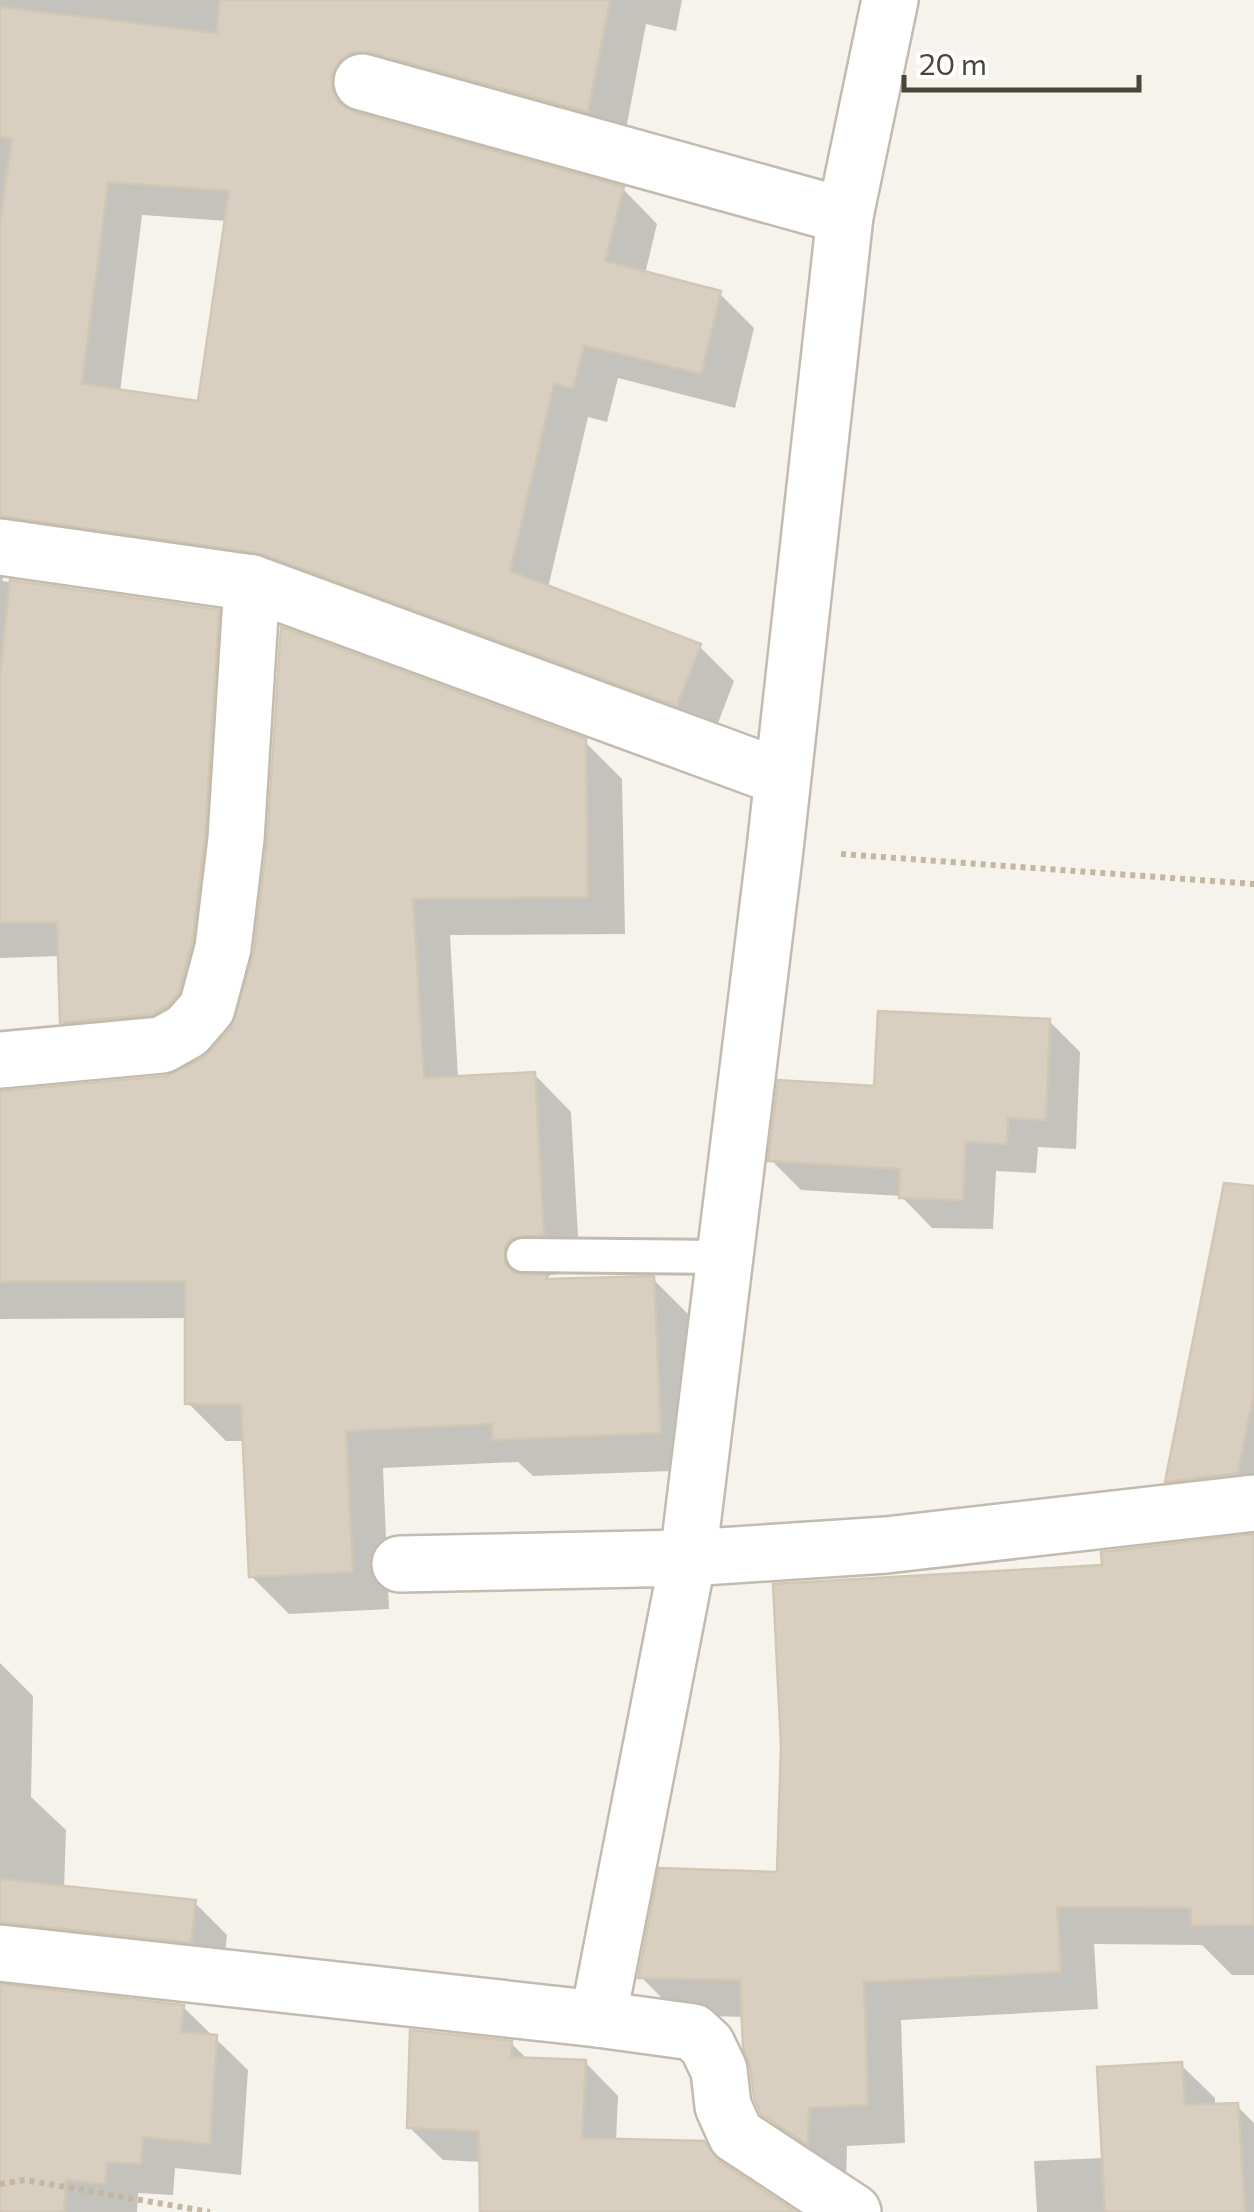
<svg xmlns="http://www.w3.org/2000/svg" width="1254" height="2212" font-family="Commissioner,sans-serif">
  <style>
    .shadow { fill: #0003; fill-rule: evenodd }
    .building { fill: #d8cfc1; stroke: #d3c7b4; stroke-width: 2.5; fill-rule: evenodd }
    .lines { fill: none; stroke-linecap: round; stroke-linejoin: round }
    .lane-casing { stroke: #c2bbae; stroke-width: 38 }
    .street-casing { stroke: #c2bbae; stroke-width: 60 }
    .path { stroke: #c4b79f; stroke-width: 6; stroke-dasharray: 5 5; stroke-linecap: butt }
    .lane { stroke: #fff; stroke-width: 32 }
    .street { stroke: #fff; stroke-width: 55 }
  </style>
  <rect width="100%" height="100%" fill="#f6f3ec"/>
  <!-- shadow -->
  <g class="shadow">
    <path d="M0,0H682L676,31L646,24L623,145L365,110L366,118L623,189L657,224L645,274L719,293L754,328L735,408L618,378L607,422L588,417L548,588L699,646L734,681L712,739L299,587L9,563L2,581L218,612L253,647L226,978L97,1057L62,1022L60,956L0,958ZM142,215L227,221L200,404L120,392Z"/>
    <polygon points="584,741 622,779 625,934 450,935 458,1078 534,1074 571,1112 580,1272 550,1275 545,1281 653,1279 691,1317 698,1470 533,1476 518,1462 383,1468 389,1609 289,1614 251,1576 245,1441 226,1441 188,1403 188,1318 0,1319 0,1093 166,1079 204,1060"/>
    <polygon points="1049,1021 1080,1052 1076,1149 1038,1147 1036,1173 996,1171 993,1229 932,1228 901,1196 801,1190 771,1160 876,1089"/>
    <polygon points="1254,1267 1254,1510 1202,1516 1167,1481"/>
    <polygon points="1254,1537 1254,1975 1232,1975 1202,1945 1094,1944 1098,2009 901,2020 905,2143 847,2146 846,2180 802,2152 763,2112 744,2017 679,2015 641,1977 780,1874 1104,1567"/>
    <polygon points="0,1663 33,1696 31,1797 66,1830 64,1888 195,1903 227,1935 223,1974 6,1968 0,1984 183,2007 248,2070 241,2175 175,2168 173,2195 138,2193 137,2212 0,2212"/>
    <polygon points="511,2043 528,2060 585,2062 618,2096 616,2141 703,2143 734,2174 792,2212 482,2212 482,2162 443,2160 409,2127"/>
    <polygon points="1181,2065 1215,2098 1215,2106 1237,2106 1254,2123 1254,2212 1037,2212 1034,2161 1104,2158"/>
  </g>
  <!-- building -->
  <g class="building">
    <path d="M219,0H610L588,112L369,52H353L340,60L332,75V89L339,103L354,112L624,187L605,261L721,291L701,374L584,345L573,388L554,384L510,571L701,644L677,706L262,554L0,516V222L12,139L0,137V7L217,33ZM108,182L229,191L198,401L82,384Z"/>
    <polygon points="10,580 219,610 205,836 192,942 179,993 167,1006 153,1014 60,1023 57,922 0,923 0,674"/>
    <polygon points="281,627 586,739 588,897 413,899 424,1078 535,1072 544,1235 512,1238 505,1246 505,1264 514,1273 546,1275 546,1279 654,1276 661,1433 492,1440 492,1424 346,1431 353,1572 249,1577 241,1404 185,1404 185,1281 0,1282 0,1091 166,1076 203,1058 231,1028 254,952 267,841"/>
    <polygon points="878,1011 1050,1019 1046,1120 1008,1118 1007,1144 966,1142 963,1200 899,1198 900,1169 768,1161 778,1080 874,1086"/>
    <polygon points="1224,1183 1254,1186 1254,1393 1238,1473 1165,1482"/>
    <polygon points="1254,1534 1254,1925 1191,1926 1191,1908 1057,1907 1061,1972 864,1982 868,2105 809,2108 808,2145 761,2114 754,2098 750,2066 743,2048 740,1980 638,1978 659,1868 777,1872 781,1746 773,1584 1102,1565 1101,1552"/>
    <polygon points="0,1879 196,1900 191,1943 0,1922"/>
    <polygon points="0,1984 184,2005 181,2032 217,2035 210,2144 143,2137 141,2164 107,2162 105,2184 66,2180 64,2212 0,2212"/>
    <polygon points="410,2030 512,2041 511,2057 586,2060 582,2138 704,2141 719,2161 796,2212 480,2212 479,2131 407,2128"/>
    <polygon points="1182,2062 1185,2105 1238,2103 1245,2212 1105,2212 1097,2067"/>
  </g>
  <g class="lines">
    <!-- lane casing -->
    <g class="lane-casing">
      <polyline id="lane" points="523,1255 724,1257"/>
    </g>
    <!-- street casing -->
    <g class="street-casing">
      <g id="street">
        <polyline points="362,82 845,216"/>
        <polyline points="0,547 252,583 780,777"/>
        <polyline points="0,1060 162,1045 187,1031 207,1008 223,948 236,839 252,583"/>
        <polyline points="400,1564 688,1558 886,1545 1254,1503"/>
        <polyline points="0,1953 598,2019"/>
        <polyline points="853,2212 736,2135 723,2106 719,2070 707,2045 693,2032 598,2019 688,1558 775,849 845,216 890,0"/>
      </g>
    </g>
    <!-- path -->
    <g class="path">
      <polyline points="841,854 1254,884"/>
      <polyline points="0,2184 25,2180 210,2212"/>
    </g>
    <!-- lane -->
    <use href="#lane" class="lane"/>
    <!-- street -->
    <use href="#street" class="street"/>
  </g>
  <!-- scale -->
  <path d="M904 75v15h235v-15" fill="none" stroke="#4b4439" stroke-width="5"/>
  <text x="919" y="75" font-size="30" fill="#4b4439" stroke="#ffffff" stroke-width="8" paint-order="stroke">20 m</text>
</svg>
